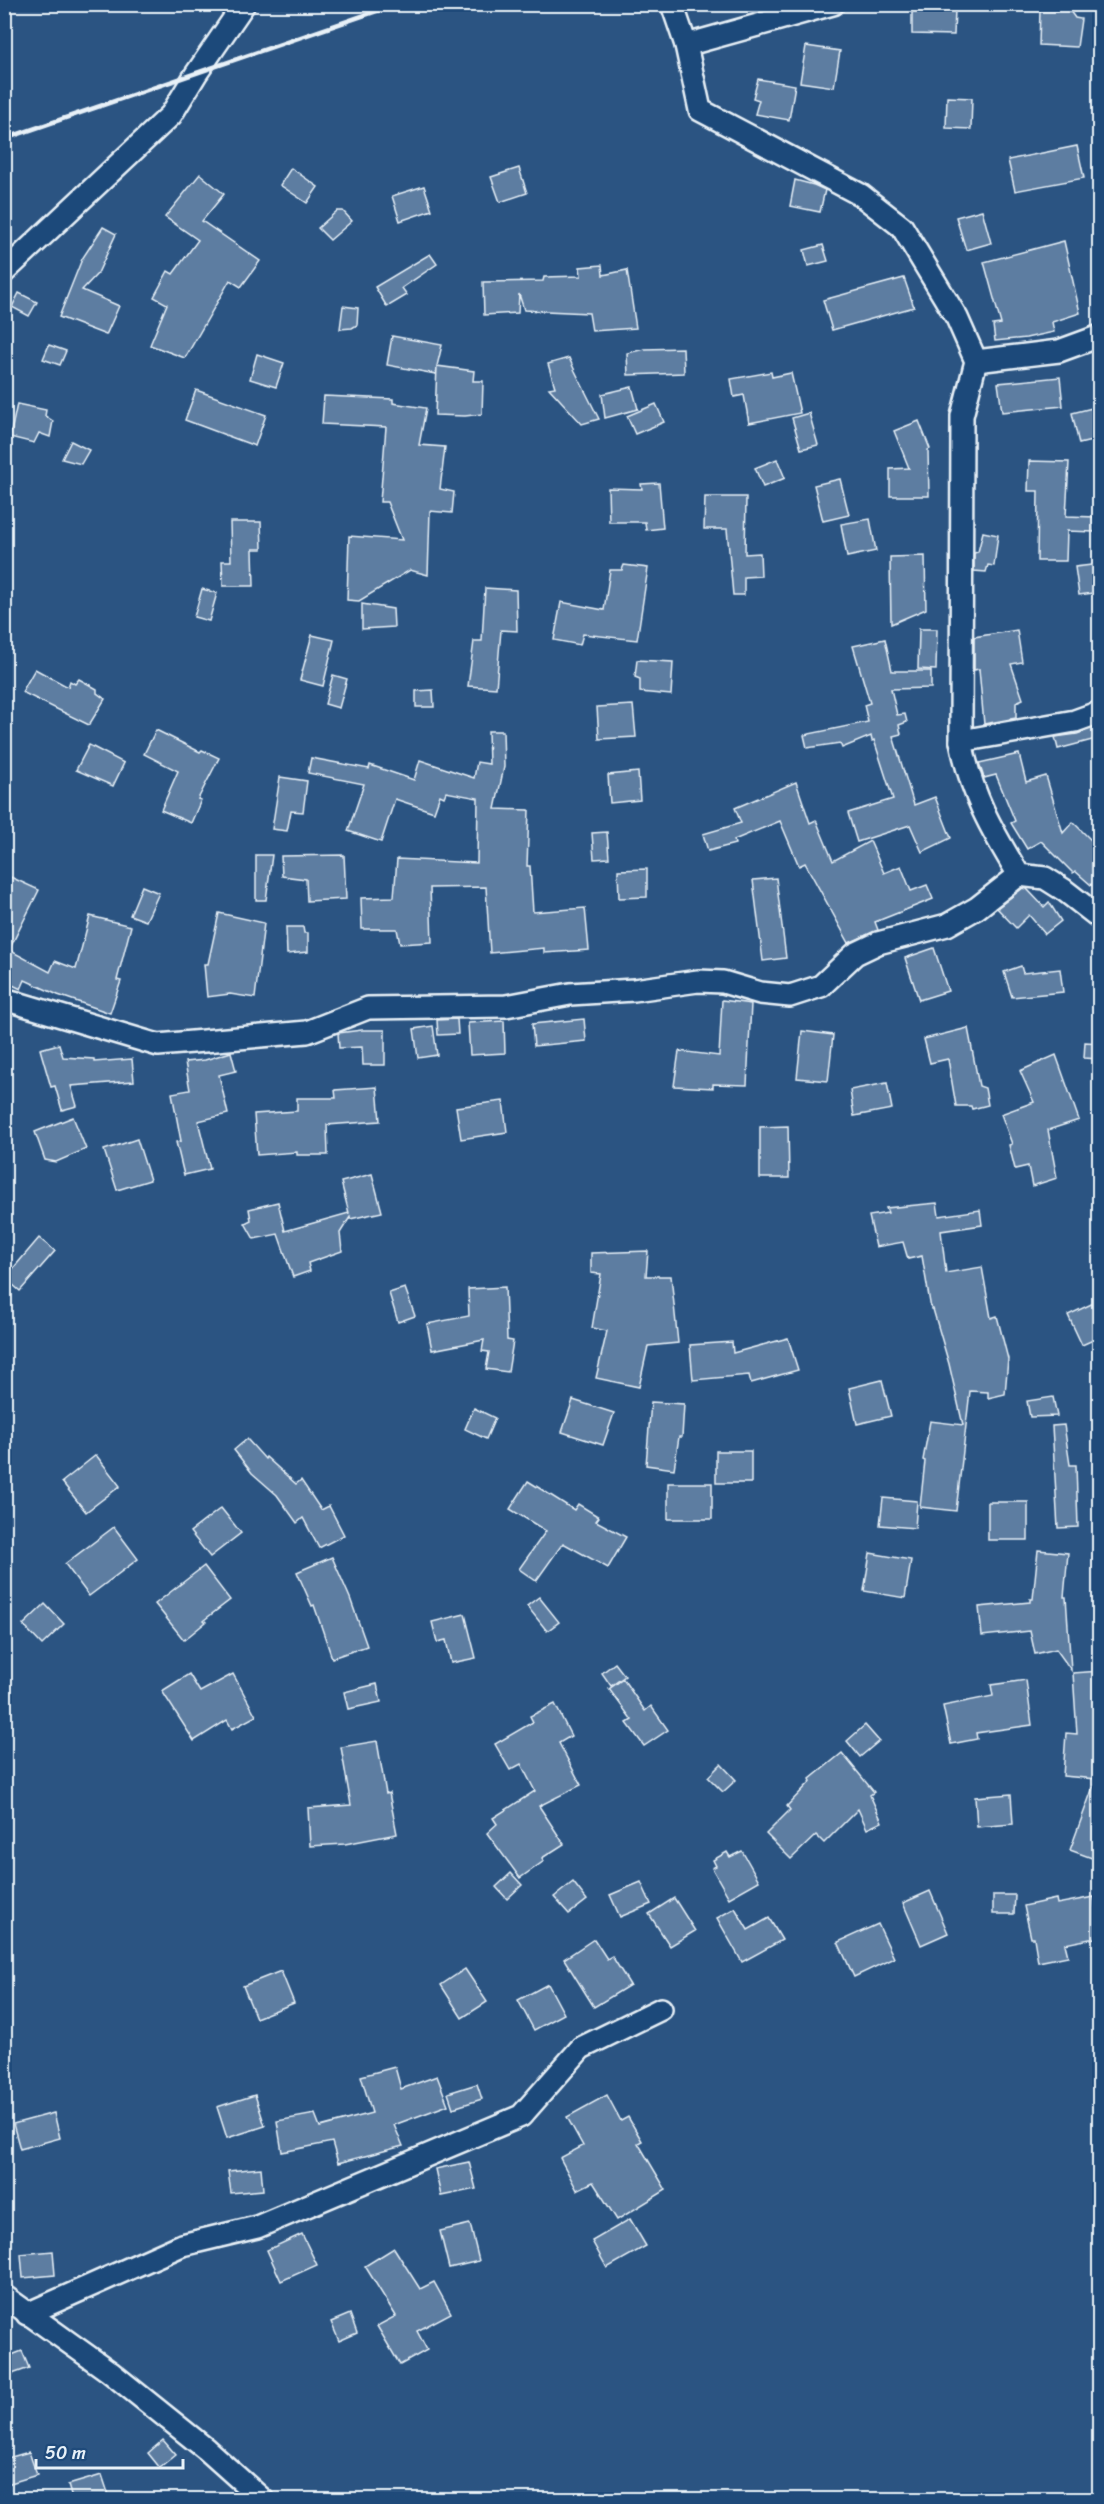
<svg xmlns="http://www.w3.org/2000/svg" width="1104" height="2504" font-family="Sriracha,sans-serif">
  <style>
    .building { fill: #5d7da1; stroke: #e8f1f8; stroke-width: 1.5 }
    .lines { fill: none; stroke-linecap: round; stroke-linejoin: round }
    .minor-casing { stroke: #e8f1f8; stroke-width: 26 }
    .minor { stroke: #1f4a7a; stroke-width: 21 }
    .rail { stroke: #e8f1f8; stroke-width: 4.5 }
  </style>
  <rect width="100%" height="100%" fill="#2b5482"/>
  <filter id="ink" filterUnits="userSpaceOnUse"><feTurbulence type="fractalNoise" baseFrequency=".0167" numOctaves="2"/><feDisplacementMap in="SourceGraphic" scale="12" xChannelSelector="R" yChannelSelector="G"/><feConvolveMatrix kernelMatrix="1 2 1 2 8 2 1 2 1" color-interpolation-filters="sRGB"/></filter>
  <g filter="url(#ink)">
    <!-- building -->
    <g class="building">
      <polygon points="912,8 955,9 954,35 912,34"/>
      <polygon points="1040,10 1070,11 1075,18 1081,19 1077,47 1039,45"/>
      <polygon points="806,46 840,51 834,87 800,82"/>
      <polygon points="758,79 795,85 789,120 755,114 759,100 753,98"/>
      <polygon points="947,97 972,98 971,129 946,128"/>
      <polygon points="1077,146 1084,178 1015,191 1008,160"/>
      <polygon points="291,168 318,187 307,203 280,185"/>
      <polygon points="519,168 527,193 500,202 491,177"/>
      <polygon points="200,174 224,194 202,221 260,261 241,287 230,280 185,358 150,345 167,304 154,297 168,271 173,274 198,240 165,217"/>
      <polygon points="795,180 814,185 825,190 820,212 790,206"/>
      <polygon points="424,186 432,210 400,221 392,196"/>
      <polygon points="982,210 991,243 966,250 956,217"/>
      <polygon points="337,211 343,211 352,221 330,240 318,228"/>
      <polygon points="103,227 116,234 98,273 82,290 119,306 106,335 59,317 82,259"/>
      <polygon points="1064,241 1080,313 1052,322 1054,332 1026,338 995,341 993,325 1001,324 984,262"/>
      <polygon points="823,245 828,261 808,266 804,250"/>
      <polygon points="430,254 437,264 402,288 407,295 387,307 375,287"/>
      <polygon points="602,265 603,275 627,270 636,328 592,331 589,313 524,310 519,294 518,313 484,315 483,282 543,281 544,277 581,276 580,267"/>
      <polygon points="904,278 914,307 832,330 823,300"/>
      <polygon points="19,293 37,302 29,316 12,307"/>
      <polygon points="343,306 358,308 357,325 352,328 340,329"/>
      <polygon points="392,336 442,345 437,366 474,371 473,381 483,381 482,414 465,416 435,415 437,366 436,374 387,365"/>
      <polygon points="49,345 66,351 60,365 43,359"/>
      <polygon points="683,348 684,373 628,375 627,353 645,349"/>
      <polygon points="257,354 284,363 276,387 250,379"/>
      <polygon points="569,358 575,371 599,419 582,424 549,388 555,387 548,364"/>
      <polygon points="771,372 772,377 791,373 800,413 749,423 744,395 734,397 731,379"/>
      <polygon points="1060,377 1063,406 1002,412 998,383"/>
      <polygon points="632,387 638,409 605,418 602,394"/>
      <polygon points="196,390 266,415 255,446 185,420"/>
      <polygon points="324,396 393,399 393,403 426,408 419,445 445,447 440,489 454,492 452,513 430,511 428,575 410,570 359,601 347,600 349,536 402,540 387,502 380,502 386,427 322,424"/>
      <polygon points="17,404 46,410 45,416 53,421 50,437 39,433 34,443 10,437"/>
      <polygon points="656,404 664,422 635,434 627,416"/>
      <polygon points="1100,406 1100,439 1079,444 1072,413"/>
      <polygon points="809,413 818,445 801,449 792,418"/>
      <polygon points="919,421 930,449 928,450 929,496 890,496 890,469 909,468 894,431"/>
      <polygon points="71,441 89,450 81,464 62,459"/>
      <polygon points="777,459 785,478 763,487 755,468"/>
      <polygon points="1029,461 1069,462 1066,516 1096,517 1095,532 1067,531 1066,561 1037,561 1038,491 1028,491"/>
      <polygon points="840,479 849,515 823,521 814,485"/>
      <polygon points="659,483 663,528 646,530 645,522 609,522 608,488 642,489 641,484"/>
      <polygon points="705,497 746,497 745,554 760,553 761,576 744,577 744,595 733,595 727,529 704,529"/>
      <polygon points="870,519 876,551 847,557 841,524"/>
      <polygon points="230,522 261,522 262,549 253,549 254,586 223,586 222,561 231,561"/>
      <polygon points="983,532 998,535 994,566 988,565 986,572 974,571 974,553 978,552"/>
      <polygon points="925,556 926,609 891,624 890,557"/>
      <polygon points="1100,564 1100,592 1079,595 1075,567"/>
      <polygon points="624,565 648,568 637,640 583,634 580,645 554,640 561,602 604,610 610,570 622,570"/>
      <polygon points="485,588 516,590 517,631 501,630 496,688 468,686 474,641 482,641"/>
      <polygon points="202,589 217,593 209,621 194,617"/>
      <polygon points="362,604 393,609 394,627 362,629"/>
      <polygon points="919,629 937,629 936,670 918,669"/>
      <polygon points="1017,630 1022,662 1011,664 1023,699 1016,702 1016,718 984,724 979,669 974,670 974,637"/>
      <polygon points="312,635 334,640 323,686 300,680"/>
      <polygon points="885,639 892,671 931,671 931,688 891,689 897,715 905,714 907,722 899,725 901,734 893,736 914,805 935,797 951,838 922,852 910,825 857,842 848,813 893,799 874,740 872,741 871,736 842,748 840,743 807,748 804,735 868,722 864,705 870,703 853,646"/>
      <polygon points="637,660 673,662 671,695 640,692 640,679 635,677"/>
      <polygon points="35,669 68,687 70,681 75,684 79,679 97,689 97,693 105,699 89,725 22,692"/>
      <polygon points="333,675 347,679 339,708 325,704"/>
      <polygon points="433,690 434,707 416,707 416,691"/>
      <polygon points="633,705 636,737 599,739 597,707"/>
      <polygon points="1100,726 1100,738 1058,749 1055,737 1077,734"/>
      <polygon points="156,730 200,752 202,750 219,758 198,799 201,800 191,823 161,810 178,771 144,754"/>
      <polygon points="488,731 503,731 504,767 495,809 529,810 527,866 530,866 533,912 585,908 589,950 544,953 544,948 490,953 486,887 430,888 432,942 400,944 397,929 362,929 361,898 394,897 397,859 477,863 478,798 446,792 444,797 440,795 434,812 395,799 381,842 348,831 364,784 308,773 311,758 369,769 370,765 414,780 420,760 474,778 477,762 489,764"/>
      <polygon points="89,745 124,763 113,786 76,770"/>
      <polygon points="1019,754 1026,782 1046,776 1063,833 1073,822 1100,849 1100,876 1091,885 1075,871 1073,873 1041,841 1027,849 1011,823 1015,821 996,775 984,778 979,763"/>
      <polygon points="638,772 640,800 610,803 608,775"/>
      <polygon points="280,777 307,781 303,812 291,811 287,831 272,829"/>
      <polygon points="796,782 810,823 816,820 833,861 870,841 884,873 901,866 911,891 927,885 933,899 875,922 878,930 849,943 805,863 799,866 780,821 734,840 735,844 708,851 703,834 741,823 735,808"/>
      <polygon points="607,832 609,858 594,859 592,833"/>
      <polygon points="256,855 272,855 266,900 256,900"/>
      <polygon points="344,855 346,899 307,901 306,879 282,876 281,856"/>
      <polygon points="647,869 647,897 619,898 618,870"/>
      <polygon points="4,874 39,890 9,950 50,972 55,961 76,969 90,916 131,926 117,980 121,981 110,1013 58,995 25,980 21,989 4,981"/>
      <polygon points="776,878 786,958 763,961 753,880"/>
      <polygon points="142,886 159,893 146,921 130,915"/>
      <polygon points="1023,888 1027,889 1044,907 1049,902 1061,921 1045,934 1029,915 1016,928 997,908"/>
      <polygon points="219,913 264,923 255,998 230,994 207,997 204,964 208,964"/>
      <polygon points="286,927 303,927 304,933 308,933 308,952 287,954"/>
      <polygon points="934,948 948,991 919,1000 905,958"/>
      <polygon points="1021,966 1023,973 1060,969 1063,992 1012,997 1004,972"/>
      <polygon points="722,1000 751,1004 747,1085 713,1084 713,1088 674,1086 679,1051 719,1056"/>
      <polygon points="457,1019 458,1034 438,1035 437,1020"/>
      <polygon points="584,1019 586,1041 534,1046 532,1024"/>
      <polygon points="504,1021 505,1053 470,1055 468,1023"/>
      <polygon points="433,1026 437,1055 418,1058 414,1029"/>
      <polygon points="968,1028 979,1086 985,1088 988,1105 972,1109 971,1106 956,1106 948,1059 930,1063 924,1039"/>
      <polygon points="362,1030 385,1030 385,1065 363,1065 362,1047 339,1048 338,1033"/>
      <polygon points="802,1031 833,1035 828,1081 797,1078"/>
      <polygon points="1085,1042 1100,1043 1099,1059 1084,1058"/>
      <polygon points="59,1044 63,1057 94,1059 94,1062 132,1059 134,1081 71,1086 77,1106 62,1110 55,1086 51,1087 40,1049"/>
      <polygon points="231,1052 236,1071 219,1075 228,1114 198,1121 210,1169 184,1175 176,1142 181,1141 172,1093 190,1090 185,1062 205,1060"/>
      <polygon points="1056,1055 1079,1120 1048,1130 1057,1178 1032,1186 1028,1166 1015,1169 1009,1145 1012,1144 1001,1114 1034,1102 1020,1071"/>
      <polygon points="887,1083 892,1109 854,1116 850,1090"/>
      <polygon points="377,1087 380,1121 327,1125 328,1155 297,1155 297,1152 257,1155 254,1114 297,1111 297,1098 336,1098 335,1090"/>
      <polygon points="503,1101 507,1132 461,1139 456,1107"/>
      <polygon points="73,1117 86,1149 56,1162 45,1160 35,1132"/>
      <polygon points="788,1126 789,1178 760,1178 760,1127"/>
      <polygon points="137,1139 150,1180 117,1190 104,1150"/>
      <polygon points="372,1174 382,1212 350,1219 350,1217 340,1233 342,1251 308,1263 310,1271 293,1277 278,1234 254,1239 245,1223 251,1220 249,1209 278,1202 285,1231 349,1213 341,1182"/>
      <polygon points="937,1203 939,1216 980,1210 982,1225 941,1231 946,1273 982,1267 991,1318 997,1316 1008,1359 1005,1394 988,1398 988,1392 970,1391 956,1511 920,1507 925,1461 923,1460 930,1421 963,1425 949,1364 933,1309 931,1309 922,1256 908,1259 903,1242 876,1247 869,1216 888,1213 886,1208"/>
      <polygon points="39,1238 55,1251 20,1291 5,1278"/>
      <polygon points="648,1251 646,1276 671,1276 678,1343 648,1346 639,1387 596,1378 607,1331 592,1328 601,1274 591,1273 591,1253"/>
      <polygon points="505,1287 507,1340 513,1341 508,1372 486,1369 489,1352 482,1351 484,1340 432,1350 427,1324 469,1316 468,1289"/>
      <polygon points="405,1288 415,1316 398,1322 389,1293"/>
      <polygon points="1100,1300 1100,1337 1082,1345 1068,1315"/>
      <polygon points="788,1338 798,1370 751,1383 749,1375 693,1380 690,1345 732,1342 733,1353"/>
      <polygon points="882,1380 891,1416 857,1424 849,1388"/>
      <polygon points="1053,1397 1057,1416 1030,1417 1027,1401"/>
      <polygon points="573,1400 614,1413 603,1445 562,1432"/>
      <polygon points="651,1402 684,1404 682,1437 679,1437 674,1469 646,1465"/>
      <polygon points="474,1408 495,1418 486,1439 465,1429"/>
      <polygon points="1064,1425 1070,1465 1076,1465 1078,1527 1058,1528 1052,1426"/>
      <polygon points="247,1439 265,1459 266,1457 296,1484 301,1480 321,1510 329,1506 344,1535 319,1548 303,1518 297,1523 277,1495 252,1473 234,1450"/>
      <rect x="716" y="1451" width="35" height="32"/>
      <polygon points="96,1455 120,1486 86,1512 62,1482"/>
      <polygon points="528,1481 574,1510 578,1504 599,1517 596,1521 626,1537 608,1568 563,1543 536,1581 519,1569 546,1531 510,1509"/>
      <rect x="668" y="1483" width="44" height="36"/>
      <polygon points="883,1498 917,1501 915,1528 880,1525"/>
      <rect x="988" y="1502" width="40" height="38"/>
      <polygon points="221,1508 241,1533 210,1557 190,1532"/>
      <polygon points="114,1527 138,1559 89,1596 65,1564"/>
      <polygon points="1038,1550 1068,1553 1064,1597 1066,1597 1071,1670 1056,1649 1035,1654 1030,1631 982,1636 979,1607 1030,1602 1030,1599 1033,1599"/>
      <polygon points="870,1553 911,1560 905,1598 864,1591"/>
      <polygon points="332,1557 350,1598 367,1646 332,1658 314,1605 312,1606 297,1572"/>
      <polygon points="204,1566 230,1600 204,1620 206,1622 184,1640 155,1604"/>
      <polygon points="539,1597 559,1622 547,1631 527,1606"/>
      <polygon points="45,1604 64,1624 42,1645 23,1625"/>
      <polygon points="465,1614 476,1658 451,1663 446,1640 437,1642 432,1622"/>
      <polygon points="615,1663 625,1676 611,1686 602,1673"/>
      <polygon points="1100,1671 1100,1861 1070,1850 1096,1779 1063,1776 1066,1733 1077,1734 1073,1673"/>
      <polygon points="189,1674 200,1692 233,1674 256,1716 232,1729 227,1720 194,1741 162,1691"/>
      <polygon points="623,1679 645,1711 651,1706 668,1730 644,1746 627,1723 632,1720 609,1689"/>
      <polygon points="1026,1680 1032,1725 976,1733 977,1739 951,1744 943,1706 993,1696 991,1685"/>
      <polygon points="377,1684 381,1702 348,1709 344,1692"/>
      <polygon points="555,1704 571,1736 559,1743 581,1785 539,1806 564,1844 542,1858 544,1861 520,1878 487,1833 497,1824 493,1818 535,1791 521,1764 510,1770 495,1744 533,1722 530,1716"/>
      <polygon points="865,1725 879,1741 860,1757 847,1741"/>
      <polygon points="377,1741 386,1794 389,1793 397,1834 345,1844 310,1846 308,1808 351,1805 341,1747"/>
      <polygon points="842,1753 874,1792 870,1795 882,1822 867,1829 858,1809 824,1843 816,1835 791,1859 766,1834 790,1810 787,1806 811,1781 810,1779"/>
      <polygon points="721,1764 736,1780 723,1792 708,1777"/>
      <polygon points="1011,1794 1013,1824 977,1827 975,1797"/>
      <polygon points="742,1851 759,1881 729,1898 712,1868 716,1866 713,1860 727,1852 730,1857"/>
      <polygon points="511,1873 522,1885 507,1899 496,1887"/>
      <polygon points="573,1882 587,1900 569,1914 554,1897"/>
      <polygon points="641,1882 651,1904 620,1917 610,1895"/>
      <polygon points="930,1891 948,1933 921,1945 903,1903"/>
      <polygon points="993,1895 1015,1895 1014,1914 993,1914"/>
      <polygon points="1094,1897 1100,1937 1065,1944 1068,1956 1038,1962 1034,1938 1031,1938 1024,1906 1056,1899 1057,1904"/>
      <polygon points="674,1898 695,1931 670,1946 649,1914"/>
      <polygon points="735,1908 748,1930 769,1918 782,1940 742,1962 717,1918"/>
      <polygon points="878,1924 894,1958 854,1977 838,1942"/>
      <polygon points="594,1939 607,1959 612,1956 630,1985 594,2007 564,1959"/>
      <polygon points="465,1969 487,2002 462,2018 441,1985"/>
      <polygon points="281,1971 294,2003 256,2018 243,1986"/>
      <polygon points="548,1984 564,2014 534,2030 518,2000"/>
      <polygon points="395,2067 401,2089 437,2076 448,2105 394,2125 403,2146 338,2163 332,2142 282,2152 277,2121 315,2114 320,2127 372,2113 361,2076"/>
      <polygon points="477,2084 482,2099 453,2108 448,2093"/>
      <polygon points="255,2095 265,2126 227,2138 217,2107"/>
      <polygon points="607,2095 621,2121 628,2117 642,2141 638,2143 666,2190 617,2220 593,2182 577,2190 560,2158 583,2146 567,2117"/>
      <polygon points="54,2113 60,2138 20,2149 13,2124"/>
      <polygon points="469,2162 476,2189 441,2196 435,2169"/>
      <polygon points="261,2168 263,2190 231,2193 228,2171"/>
      <polygon points="630,2219 646,2246 607,2268 592,2241"/>
      <polygon points="470,2224 479,2261 449,2268 440,2231"/>
      <polygon points="302,2234 317,2265 281,2281 267,2250"/>
      <polygon points="394,2248 420,2289 434,2282 451,2313 417,2331 427,2350 400,2365 377,2326 396,2316 365,2266"/>
      <polygon points="53,2251 55,2275 23,2278 21,2254"/>
      <polygon points="350,2314 357,2333 339,2341 331,2322"/>
      <polygon points="22,2351 29,2368 4,2377 4,2358"/>
      <polygon points="163,2440 176,2455 160,2468 148,2453"/>
      <polygon points="29,2452 37,2475 4,2485 4,2459"/>
      <polygon points="102,2475 110,2499 72,2499 68,2485"/>
    </g>
    <g class="lines">
      <!-- minor casing -->
      <g class="minor-casing">
        <g id="minor">
          <path d="M672,4L686,45L700,110L861,195L902,227L957,318L976,361L962,416L961,741C971,794 991,829 1019,875"/>
          <polyline points="686,45 833,4"/>
          <polyline points="4,272 171,115 196,74 244,4"/>
          <polyline points="976,361 1059,351 1100,336"/>
          <polyline points="961,741 1075,721 1100,712"/>
          <polyline points="4,999 158,1045 307,1032 368,1008 506,1006 570,994 634,990 698,981 723,982 760,993 790,996 821,986 855,954 878,943 947,925 977,908 1019,875 1045,878 1064,890 1100,918"/>
          <polyline points="4,2296 110,2372 206,2449 263,2500"/>
          <polyline points="27,2314 182,2245 257,2227 521,2116 581,2048 661,2009"/>
        </g>
      </g>
      <!-- minor -->
      <use href="#minor" class="minor"/>
      <!-- rail -->
      <polyline class="rail" points="4,139 397,4"/>
    </g>
  </g>
  <!-- margin -->
  <rect width="1104" height="2504" fill="none" stroke="#1f4a7a" stroke-width="24"/>
  <rect x="12" y="12" width="1080" height="2480" fill="none" stroke="#e8f1f8" stroke-width="2" filter="url(#ink)"/>
  <!-- scale -->
  <path d="M36 2459v9h147v-9" fill="none" stroke="#e8f1f8" stroke-width="3"/>
  <text x="45" y="2459" font-size="18" fill="#e8f1f8" stroke="#1f4a7a" stroke-width="4.5" paint-order="stroke">50 m</text>
</svg>
